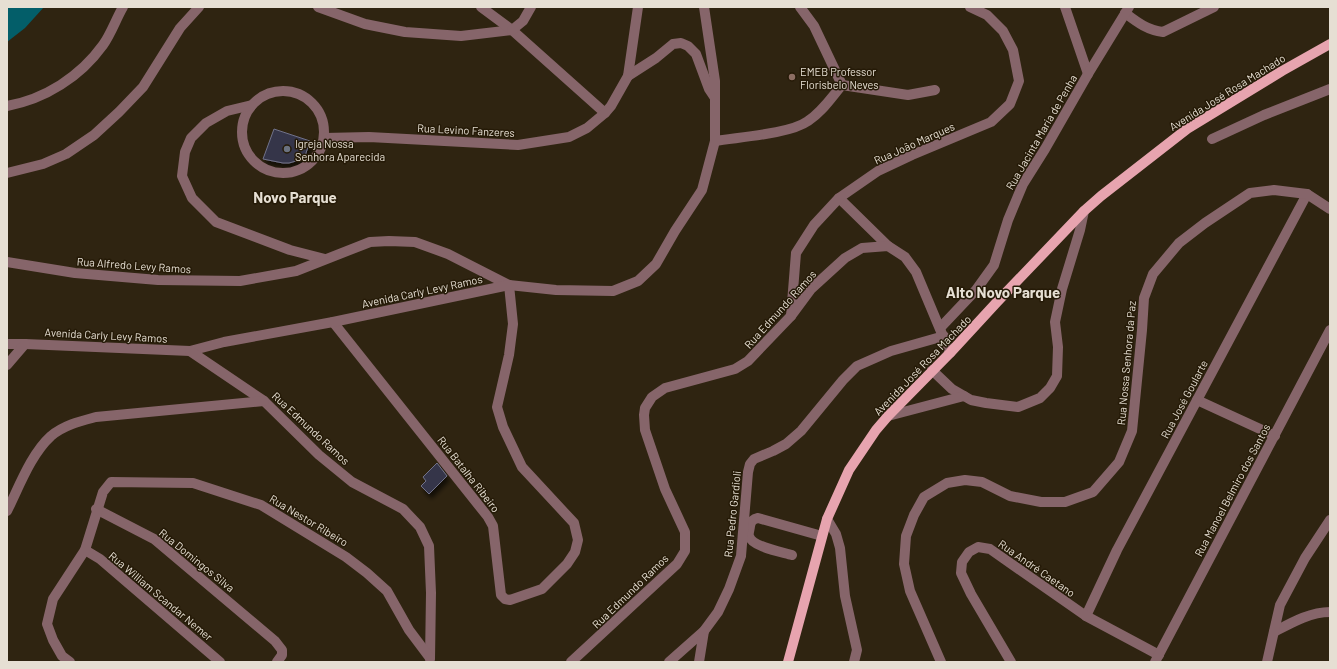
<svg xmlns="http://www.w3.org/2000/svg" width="1337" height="669" font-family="Barlow,sans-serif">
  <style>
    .water { fill: #035e69 }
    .building { fill: #343549; stroke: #717289; filter: url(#shadow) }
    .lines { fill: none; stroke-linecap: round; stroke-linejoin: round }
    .minor { stroke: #86656a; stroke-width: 10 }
    .major { stroke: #e7a4af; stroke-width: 10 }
    .education-dot { fill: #8d6e63; stroke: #251a07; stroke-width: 1.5 }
    .worship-dot { fill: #6b7280; stroke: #251a07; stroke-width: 1.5 }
    .labels { text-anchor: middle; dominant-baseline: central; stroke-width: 3; stroke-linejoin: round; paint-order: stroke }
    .poi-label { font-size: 11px; fill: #e6dfd3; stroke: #251a07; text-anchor: start }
    .street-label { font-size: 11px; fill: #e6dfd3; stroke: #251a07 }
    .district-label { font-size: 15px; font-weight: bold; fill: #e6dfd3; stroke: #251a07 }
  </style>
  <defs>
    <filter id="shadow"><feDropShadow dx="2.5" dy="4.5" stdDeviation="2" flood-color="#0009"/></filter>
  </defs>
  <rect width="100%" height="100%" fill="#2f2411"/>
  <!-- water -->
  <polygon class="water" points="7,7 44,7 25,28 7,42"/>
  <!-- building -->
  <g class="building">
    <polygon points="274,129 310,141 305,156 296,161 289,163 283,163 263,159"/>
    <polygon points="437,463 447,476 429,494 421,486 426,481 423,477"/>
  </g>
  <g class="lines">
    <!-- minor -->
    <g class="minor">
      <polyline points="318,7 365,24 405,32 461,36 512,30"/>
      <polyline points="481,7 512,30 605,113"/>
      <polyline points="800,7 814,26 842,85"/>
      <polyline points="1065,7 1088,74"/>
      <path d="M1125,13C1137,22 1147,30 1163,32L1214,7"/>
      <polyline points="512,30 523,21 531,7"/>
      <polyline points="628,76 656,58 673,44 681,43 688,46 696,54 709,89 715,98"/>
      <polyline points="842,85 908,95 935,90"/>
      <circle cx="283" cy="132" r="41"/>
      <polyline points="252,105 227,111 206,123 191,138 185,152 182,176 192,198 216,222 290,250 325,259"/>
      <path d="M7,106C45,99 80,77 103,45C111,34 116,19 123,7"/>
      <polyline points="324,138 369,137 518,145 569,137 587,128 605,113 611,106 628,76 638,7"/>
      <polyline points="1212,139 1264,115 1330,89"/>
      <path d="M715,141C739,137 790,134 808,121C822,112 831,98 842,85"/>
      <polyline points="7,173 43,164 66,154 94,135 119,112 143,87 180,28 199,7"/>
      <polyline points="839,198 888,246"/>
      <polyline points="7,262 75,273 158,280 240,281 296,271 370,242 389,241 415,242 448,254 509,285 513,324 509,355 497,407 503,427 522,467 574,523 578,540 575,552 567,564 542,589 510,600 505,599 501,595 493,526 488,517 333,322"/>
      <polyline points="791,316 796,253 814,225 839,198 878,171 912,155 991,122 1010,104 1019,81 1013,50 1003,31 987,15 970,7"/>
      <polyline points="940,328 976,290 994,265 1008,220 1023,184 1045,149 1088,74 1129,7"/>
      <polyline points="7,344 25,344 190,351 224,342 333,322 509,285 556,290 613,291 638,281 656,264 675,231 702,190 715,141 715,81 704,7"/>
      <polyline points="190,351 264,401 319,455 352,482 403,509 420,527 429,546 431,593 430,659"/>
      <polyline points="7,365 25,344"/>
      <polyline points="932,370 952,389 971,400 986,403 1018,407 1040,398 1050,388 1057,376 1058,347 1055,322 1062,289 1080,230 1084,211"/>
      <polyline points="1197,400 1275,436"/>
      <polyline points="888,416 964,396"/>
      <polyline points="96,509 154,539 275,641 282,650 282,655 277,662"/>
      <path d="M7,511C19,487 31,454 51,436C64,425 81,421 96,417L264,401"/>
      <polyline points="827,519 836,534 840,548 845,596 857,650 854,662"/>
      <polyline points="85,550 100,559 220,662"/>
      <path d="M792,555C782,552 752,547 749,536C748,533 750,529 750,526C751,521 753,519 758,518L822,536"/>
      <polyline points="1086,616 1117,550 1307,194"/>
      <path d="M1274,632C1291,623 1310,612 1330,612"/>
      <polyline points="70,662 62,656 53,640 47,624 53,599 85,550 103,492 111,482 193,483 261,505 346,557 367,573 387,591 409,630 430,658"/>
      <polyline points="571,662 677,564 685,551 685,532 665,489 645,430 644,415 645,408 652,397 665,388 735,369 748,361 791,316 811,289 845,258 862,248 888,246 905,257 916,272 950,353"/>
      <polyline points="669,662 704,631 718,612 729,589 741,556 748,472 750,464 754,459 773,451 786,444 801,431 843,380 857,366 891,351 944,336"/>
      <polyline points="699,662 704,631"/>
      <polyline points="941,662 910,591 904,564 906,536 914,515 924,497 947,483 965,480 982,482 1010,496 1041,502 1065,502 1093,492 1119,462 1132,431 1142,330 1144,298 1153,274 1179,243 1205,223 1250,193 1274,190 1307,194 1330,209"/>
      <polyline points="1011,662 971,594 961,573 962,562 969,552 978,547 990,549 1086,616 1159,655"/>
      <polyline points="1155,662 1330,330"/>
      <polyline points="1267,662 1280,605 1305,558 1330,520"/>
    </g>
    <!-- major -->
    <polyline class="major" points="788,662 827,519 849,470 876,430 888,416 950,353 997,302 1084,211 1101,196 1187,129 1282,71 1330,44"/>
  </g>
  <!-- markers -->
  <circle class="education-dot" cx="792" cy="77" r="4"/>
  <circle class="worship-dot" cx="287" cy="149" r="4"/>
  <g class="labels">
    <!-- poi labels -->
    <g class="poi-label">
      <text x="800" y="71">EMEB Professor<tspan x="800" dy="13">Florisbelo Neves</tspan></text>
      <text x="295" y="143">Igreja Nossa<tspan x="295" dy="13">Senhora Aparecida</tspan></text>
    </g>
    <!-- street labels -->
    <g class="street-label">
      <text transform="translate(1227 92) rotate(-32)">Avenida José Rosa Machado</text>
      <text transform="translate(466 130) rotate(3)">Rua Levino Fanzeres</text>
      <text transform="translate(1041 132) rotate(-60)">Rua Jacinta Maria de Penha</text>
      <text transform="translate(914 143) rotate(-24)">Rua João Marques</text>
      <text transform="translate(134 265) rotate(4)">Rua Alfredo Levy Ramos</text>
      <text transform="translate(422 291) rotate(-12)">Avenida Carly Levy Ramos</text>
      <text transform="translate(780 309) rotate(-48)">Rua Edmundo Ramos</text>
      <text transform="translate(106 335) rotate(3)">Avenida Carly Levy Ramos</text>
      <text transform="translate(1126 363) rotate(-85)">Rua Nossa Senhora da Paz</text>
      <text transform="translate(922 365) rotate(-46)">Avenida José Rosa Machado</text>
      <text transform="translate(1184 399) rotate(-62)">Rua José Goularte</text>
      <text transform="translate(311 428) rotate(43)">Rua Edmundo Ramos</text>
      <text transform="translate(469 474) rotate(52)">Rua Batalha Ribeiro</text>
      <text transform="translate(1232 490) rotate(-62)">Rua Manoel Belmiro dos Santos</text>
      <text transform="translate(732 514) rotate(-84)">Rua Pedro Gardioli</text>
      <text transform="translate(309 520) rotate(31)">Rua Nestor Ribeiro</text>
      <text transform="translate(197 560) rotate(39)">Rua Domingos Silva</text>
      <text transform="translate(1037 568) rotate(35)">Rua André Caetano</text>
      <text transform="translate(630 591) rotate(-44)">Rua Edmundo Ramos</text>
      <text transform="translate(161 596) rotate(40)">Rua William Scandar Nemer</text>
    </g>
    <!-- district labels -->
    <g class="district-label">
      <text x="295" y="197">Novo Parque</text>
      <text x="1003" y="292">Alto Novo Parque</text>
    </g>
  </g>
  <!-- border -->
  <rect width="1337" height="669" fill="none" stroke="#e6dfd3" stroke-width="16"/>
</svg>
